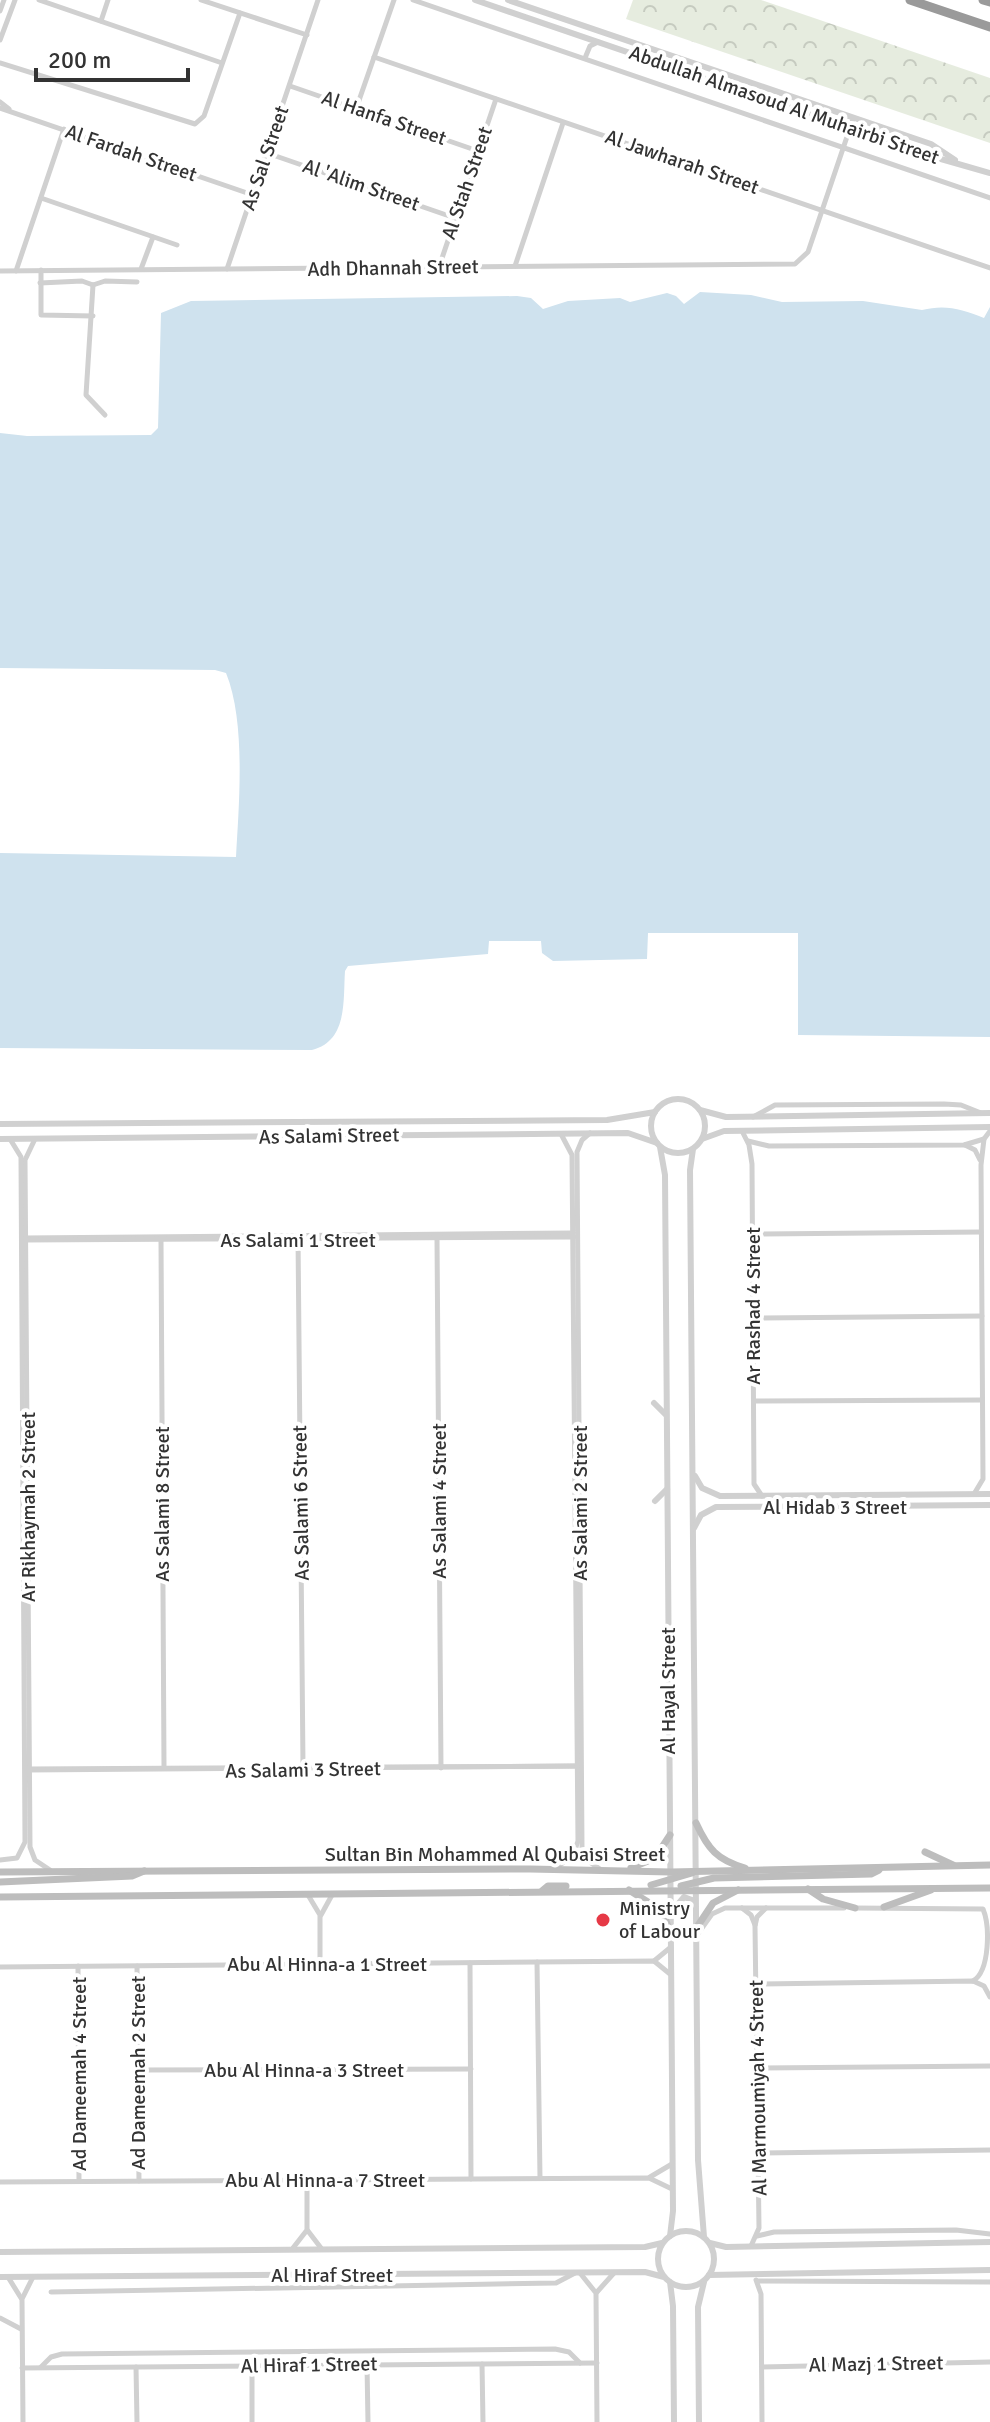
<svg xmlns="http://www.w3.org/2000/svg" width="990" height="2422" font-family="Signika,sans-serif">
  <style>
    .forest { fill: url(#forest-crowns) }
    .water { fill: #cfe2ee }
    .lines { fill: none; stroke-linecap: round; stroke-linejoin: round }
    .minor { stroke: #d0d0d0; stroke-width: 5 }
    .tertiary { stroke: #d0d0d0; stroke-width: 6 }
    .secondary { stroke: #bdbdbd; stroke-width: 7 }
    .motorway { stroke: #9a9a9a; stroke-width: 9 }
    .poi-dot { fill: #e63946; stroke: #fff; stroke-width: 3 }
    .labels { text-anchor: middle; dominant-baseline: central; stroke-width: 8; stroke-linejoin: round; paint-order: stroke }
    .street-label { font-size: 20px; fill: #333; stroke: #fff }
    .poi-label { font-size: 20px; fill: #333; stroke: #fff; text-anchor: start }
  </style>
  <defs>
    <pattern id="forest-crowns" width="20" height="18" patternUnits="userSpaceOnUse" patternTransform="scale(2)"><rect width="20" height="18" fill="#e6ecdf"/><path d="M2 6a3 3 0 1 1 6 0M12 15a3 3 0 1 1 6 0" fill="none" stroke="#c6cbc0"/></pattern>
  </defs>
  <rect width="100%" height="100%" fill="#fff"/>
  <!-- forest -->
  <polygon class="forest" points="633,0 761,0 990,78 990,143 626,19"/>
  <!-- water -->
  <path class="water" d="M700,292L751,295L782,302L863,301L922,310C945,304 962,309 984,318L990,307V1037L798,1035V933H648L647,959L553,961L542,953L541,941H489L488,954L348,966L345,971C343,1000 348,1041 312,1050L0,1048V853L236,857C239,804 246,722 226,673L215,670L0,668V433L27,436L151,435L158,428L161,313L191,301L517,296L531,298L543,309L568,301L620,298L630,302L667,293L676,296L684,304Z"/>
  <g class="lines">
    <!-- minor -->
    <g class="minor">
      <polyline points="39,0 222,63"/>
      <polyline points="201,0 307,35"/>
      <polyline points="413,0 990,198"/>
      <polyline points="0,11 4,0"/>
      <polyline points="101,21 108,0"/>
      <polyline points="0,40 15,0"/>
      <polyline points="374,57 990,268"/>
      <polyline points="585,58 590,46 598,42"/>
      <polyline points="0,63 195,124 204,116 240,13"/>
      <polyline points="290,86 478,151"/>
      <polyline points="0,102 9,109"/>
      <polyline points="0,108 253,195"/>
      <polyline points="356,109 394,0"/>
      <polyline points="267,153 455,218"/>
      <polyline points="41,198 177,245"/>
      <polyline points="515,266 563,123"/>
      <polyline points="439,267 496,99"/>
      <polyline points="141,269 153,237"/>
      <polyline points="227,269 318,0"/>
      <polyline points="41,270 41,315 93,316"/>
      <polyline points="0,271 795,264 808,252 853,119"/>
      <polyline points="16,271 64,129"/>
      <polyline points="40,283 82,281 93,285 105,281 137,282"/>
      <polyline points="93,285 86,395 105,415"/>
      <polyline points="753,1117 775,1105 944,1104 961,1105 981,1113"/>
      <polyline points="742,1131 749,1145 752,1164 754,1484 762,1496"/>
      <polyline points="590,1133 582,1140 577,1152 582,1847 585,1859 600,1869"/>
      <polyline points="35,1139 25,1160 30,1847 35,1860 50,1870"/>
      <polyline points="748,1141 769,1146 964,1145 984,1139"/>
      <polyline points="965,1145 975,1150 980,1160"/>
      <polyline points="753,1234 981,1232"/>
      <polyline points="298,1236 303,1766"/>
      <polyline points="24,1238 573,1233"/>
      <polyline points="437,1238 441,1768"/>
      <polyline points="24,1240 574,1237"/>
      <polyline points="161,1240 164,1766"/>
      <polyline points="754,1318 982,1316"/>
      <polyline points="754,1401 982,1400"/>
      <polyline points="974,1494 983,1479 981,1165 984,1139 990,1131"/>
      <polyline points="27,1769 580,1766"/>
      <polyline points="27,1770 580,1766"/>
      <polyline points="0,1860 17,1858 25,1842 21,1157 10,1139"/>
      <polyline points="554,1869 573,1856 578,1841 572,1155 561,1134"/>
      <polyline points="308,1895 320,1915 320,1964"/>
      <polyline points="742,1908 751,1915 755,1925"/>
      <path d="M854,1908L983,1909C990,1926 990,1971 973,1981"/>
      <polyline points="321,1915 332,1895"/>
      <polyline points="697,1935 712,1914 725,1908 844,1908"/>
      <polyline points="654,1961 671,1947"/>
      <polyline points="537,1962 540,2178"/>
      <polyline points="470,1963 471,2179"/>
      <polyline points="78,1966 79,2181"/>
      <polyline points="137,1966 139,2181"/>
      <polyline points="0,1967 654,1961 670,1974"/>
      <polyline points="756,1984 973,1981 984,1986 990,1997"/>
      <polyline points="758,2068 990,2066"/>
      <polyline points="138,2070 471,2069"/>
      <polyline points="759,2153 990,2150"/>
      <polyline points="650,2177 672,2164"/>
      <polyline points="0,2182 649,2178 672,2189"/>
      <polyline points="308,2231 321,2248"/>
      <polyline points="757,2236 774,2232 956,2230 990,2234"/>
      <polyline points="751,2246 759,2228 755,1926 757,1917 766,1908"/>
      <polyline points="293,2248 307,2230 307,2180"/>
      <polyline points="580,2273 596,2293 597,2422"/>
      <polyline points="8,2277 21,2298"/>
      <polyline points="756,2280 761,2294 762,2422"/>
      <polyline points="757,2281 990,2282"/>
      <polyline points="51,2292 556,2283 575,2273"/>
      <polyline points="597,2292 614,2273"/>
      <polyline points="0,2318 21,2329"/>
      <polyline points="482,2364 483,2422"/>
      <polyline points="367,2365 368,2422"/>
      <polyline points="252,2366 252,2422"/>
      <polyline points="41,2367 51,2357 62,2354 555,2349 569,2352 580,2363"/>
      <polyline points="136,2367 137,2422"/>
      <polyline points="762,2367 990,2362"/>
      <polyline points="22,2368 597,2363"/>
      <polyline points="23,2422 22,2299 33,2277"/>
    </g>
    <!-- tertiary -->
    <g class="tertiary">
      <polyline points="475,0 934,157 990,173"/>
      <polyline points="508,0 931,144 955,160"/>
      <circle cx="678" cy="1126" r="27"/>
      <polyline points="700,1110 726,1117 990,1113"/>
      <polyline points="0,1124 607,1120 655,1112"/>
      <polyline points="0,1139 628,1133 657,1143"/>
      <polyline points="702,1139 724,1131 990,1127"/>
      <polyline points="660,1147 665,1175 673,2211 670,2236"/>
      <polyline points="693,1149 690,1170 698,2160 704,2237"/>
      <polyline points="654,1403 666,1415"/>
      <polyline points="695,1476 702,1488 720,1496 990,1494"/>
      <polyline points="655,1501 667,1489"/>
      <polyline points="694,1528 701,1515 716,1507 990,1505"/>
      <polyline points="674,1909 684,1897 692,1900 695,1906"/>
      <circle cx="686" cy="2259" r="28"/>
      <polyline points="710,2243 726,2247 990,2242"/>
      <polyline points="0,2252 645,2247 662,2243"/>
      <polyline points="709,2275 990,2270"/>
      <polyline points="0,2277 645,2272 664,2277"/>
      <polyline points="670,2282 673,2306 674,2422"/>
      <polyline points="699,2422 698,2307 704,2282"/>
    </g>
    <!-- secondary -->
    <g class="secondary">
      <path d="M696,1823C708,1849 717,1860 745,1868"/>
      <polyline points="925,1852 953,1865"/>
      <polyline points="631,1868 655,1858 670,1835"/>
      <polyline points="0,1872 530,1869 671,1872 990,1865"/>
      <polyline points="0,1882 132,1876 144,1871"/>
      <polyline points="651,1885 692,1873"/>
      <polyline points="681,1886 714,1878 871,1874 879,1870"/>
      <polyline points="808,1889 823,1899 855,1908"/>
      <polyline points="629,1890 662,1911 671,1934"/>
      <polyline points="542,1891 548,1886 566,1886"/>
      <polyline points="0,1897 990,1888"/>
      <polyline points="884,1907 931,1890"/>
      <polyline points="697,1927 713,1903 738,1890"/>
    </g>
    <!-- motorway -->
    <g class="motorway">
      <polyline points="910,0 990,27"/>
      <polyline points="983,0 990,2"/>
    </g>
  </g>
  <!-- markers -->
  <circle class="poi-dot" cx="603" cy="1920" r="8"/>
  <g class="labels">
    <!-- street labels -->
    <g class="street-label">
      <text transform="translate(784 105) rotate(19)">Abdullah Almasoud Al Muhairbi Street</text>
      <text transform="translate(384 118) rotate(19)">Al Hanfa Street</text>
      <text transform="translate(131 153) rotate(19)">Al Fardah Street</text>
      <text transform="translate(265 158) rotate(-71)">As Sal Street</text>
      <text transform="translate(682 162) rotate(19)">Al Jawharah Street</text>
      <text transform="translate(467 183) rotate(-71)">Al Stah Street</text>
      <text transform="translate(361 185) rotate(19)">Al 'Alim Street</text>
      <text transform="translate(393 268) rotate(-1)">Adh Dhannah Street</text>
      <text transform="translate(329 1136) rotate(-1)">As Salami Street</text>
      <text x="298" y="1240">As Salami 1 Street</text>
      <text transform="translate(753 1306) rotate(-90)">Ar Rashad 4 Street</text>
      <text transform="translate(439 1501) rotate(-90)">As Salami 4 Street</text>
      <text transform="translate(301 1503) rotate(-91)">As Salami 6 Street</text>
      <text transform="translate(580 1503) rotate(-90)">As Salami 2 Street</text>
      <text transform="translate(162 1504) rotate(-90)">As Salami 8 Street</text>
      <text transform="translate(28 1507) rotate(-90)">Ar Rikhaymah 2 Street</text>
      <text x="835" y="1507">Al Hidab 3 Street</text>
      <text transform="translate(668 1691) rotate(-90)">Al Hayal Street</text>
      <text transform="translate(303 1770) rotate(-1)">As Salami 3 Street</text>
      <text x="495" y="1854">Sultan Bin Mohammed Al Qubaisi Street</text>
      <text x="327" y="1964">Abu Al Hinna-a 1 Street</text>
      <text x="304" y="2070">Abu Al Hinna-a 3 Street</text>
      <text transform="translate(138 2073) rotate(-90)">Ad Dameemah 2 Street</text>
      <text transform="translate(79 2074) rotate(-90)">Ad Dameemah 4 Street</text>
      <text transform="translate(758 2088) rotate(-91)">Al Marmoumiyah 4 Street</text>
      <text x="325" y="2180">Abu Al Hinna-a 7 Street</text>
      <text x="332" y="2275">Al Hiraf Street</text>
      <text transform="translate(876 2364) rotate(-1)">Al Mazj 1 Street</text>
      <text transform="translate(309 2365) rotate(-1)">Al Hiraf 1 Street</text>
    </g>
    <!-- poi labels -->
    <g class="poi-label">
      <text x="619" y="1908">Ministry<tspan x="619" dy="23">of Labour</tspan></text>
    </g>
  </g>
  <!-- scale -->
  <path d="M36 68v12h152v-12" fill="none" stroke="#333333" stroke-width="4"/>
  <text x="48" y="68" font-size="24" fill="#333333" stroke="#ffffff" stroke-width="6" paint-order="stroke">200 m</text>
</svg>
